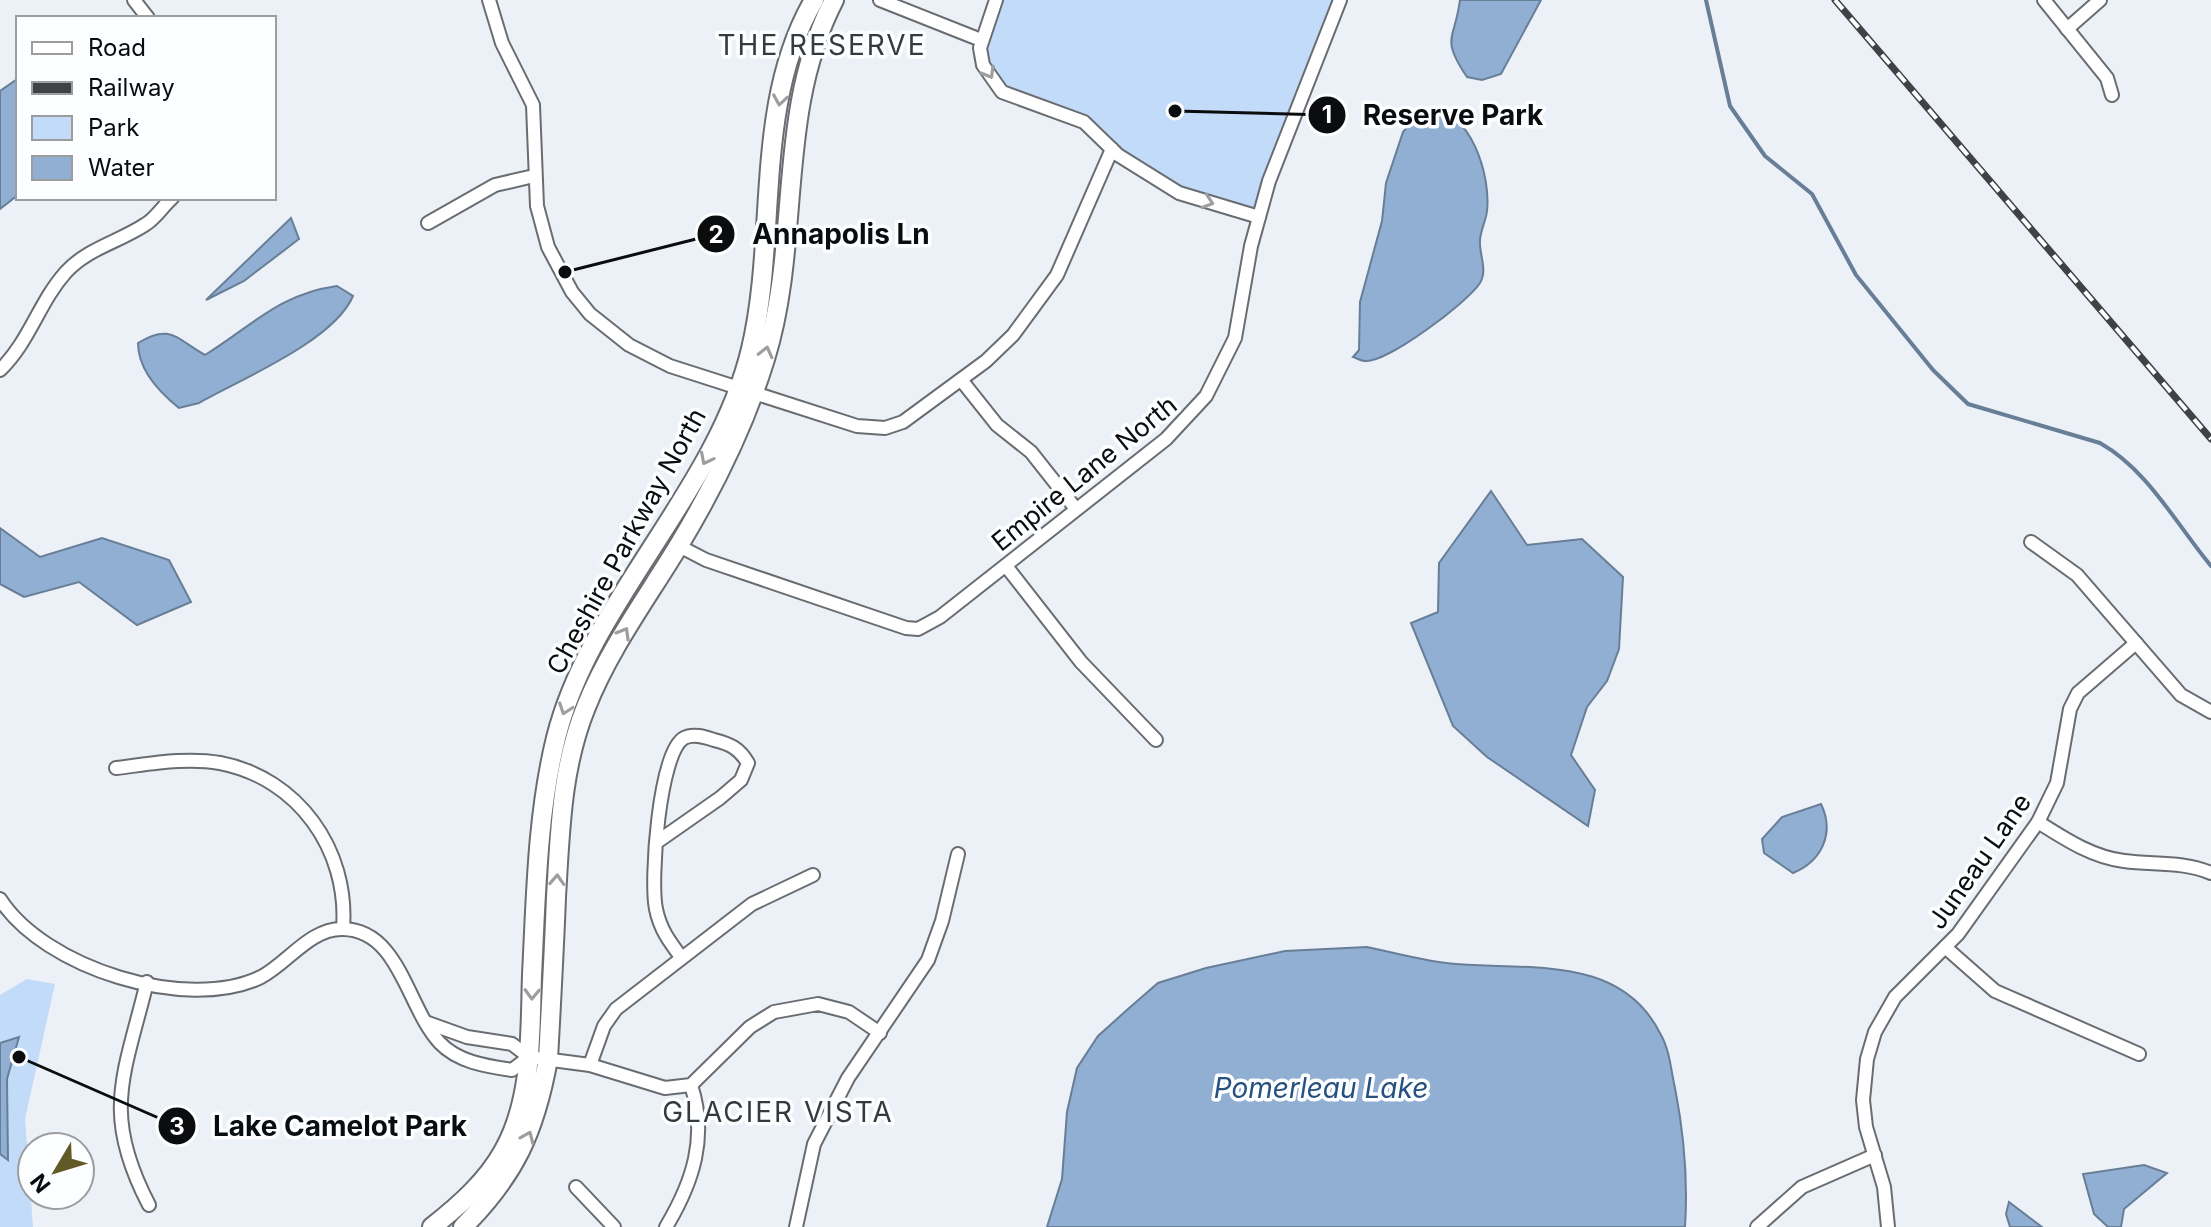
<svg xmlns="http://www.w3.org/2000/svg" width="2211" height="1227" font-family="Inter,sans-serif">
  <style>
    .green { fill: #c1dbf9 }
    .water { fill: #91afd2; stroke: #687e97; stroke-width: 2 }
    .lines { fill: none; stroke-linecap: round; stroke-linejoin: round }
    .stream { stroke: #687e97; stroke-width: 4 }
    .street-casing { stroke: #696d72; stroke-width: 16 }
    .secondary-casing { stroke: #696d72; stroke-width: 22 }
    .street { stroke: #fff; stroke-width: 12 }
    .secondary { stroke: #fff; stroke-width: 18 }
    .rail-casing { stroke: #404245; stroke-width: 7 }
    .rail { stroke: #fdfeff; stroke-width: 4; stroke-dasharray: 12; stroke-linecap: butt }
    .oneway { stroke: #9d9e9f }
    .labels { text-anchor: middle; dominant-baseline: central; stroke-width: 7; stroke-linejoin: round; paint-order: stroke }
    .street-label { font-size: 26px; fill: #0a0c0e; stroke: #fdfeff }
    .neighbourhood-label { font-size: 28px; letter-spacing: 2px; fill: #363a3e; stroke: #fdfeff }
    .water-label { font-size: 28px; font-style: italic; fill: #26507e; stroke: #fdfeff }
    .leader { fill: none; stroke: #0a0c0e; stroke-width: 3 }
    .callout-dot { fill: #0a0c0e; stroke: #fdfeff; stroke-width: 3 }
    .mark-label { font-size: 24px; text-anchor: middle; font-weight: bold; fill: #fff }
    .callout-label { font-size: 28px; text-anchor: middle; font-weight: bold; fill: #0a0c0e; stroke: #fdfeff; stroke-width: 7; stroke-linejoin: round; paint-order: stroke }
  </style>
  <rect width="100%" height="100%" fill="#ecf1f7"/>
  <!-- green -->
  <g class="green">
    <polygon points="996,0 1339,0 1259,217 1179,193 1093,130 1017,99 983,65"/>
    <polygon points="27,979 55,984 25,1119 33,1227 0,1227 0,995"/>
  </g>
  <!-- water -->
  <g class="water">
    <path d="M1460,0H1541L1501,74L1482,80L1467,77C1440,37 1455,40 1460,0Z"/>
    <polygon points="16,80 18,195 0,209 0,91"/>
    <path d="M1429,109C1471,109 1491,176 1487,211C1486,221 1480,231 1480,241C1479,254 1488,270 1480,283C1467,303 1387,363 1365,361C1360,361 1357,358 1353,357L1359,350L1360,302L1382,221L1386,183L1403,132L1417,115Z"/>
    <polygon points="291,218 299,239 244,281 206,300"/>
    <path d="M337,286L353,296C334,341 241,379 199,403L179,408C159,392 138,370 138,343C171,323 176,339 205,355C252,326 279,294 337,286Z"/>
    <polygon points="1491,491 1527,545 1582,539 1623,577 1619,649 1607,681 1587,707 1571,755 1595,790 1588,826 1487,757 1453,726 1411,623 1438,612 1439,563"/>
    <polygon points="0,528 40,557 102,538 169,560 191,602 137,625 79,582 24,597 0,584"/>
    <path d="M1821,804C1835,833 1822,861 1793,873L1764,853L1762,839L1782,817Z"/>
    <path d="M1367,947C1396,953 1427,962 1456,964C1531,970 1622,955 1661,1035C1670,1051 1671,1071 1675,1088C1684,1134 1688,1181 1685,1227H1047L1062,1179L1067,1112L1077,1068L1098,1036L1128,1009L1158,983L1206,968L1285,951Z"/>
    <polygon points="19,1037 7,1079 8,1160 0,1154 0,1043"/>
    <polygon points="2144,1165 2167,1173 2124,1209 2121,1227 2108,1227 2094,1214 2083,1174"/>
    <polygon points="2009,1202 2042,1227 2010,1227 2006,1214"/>
  </g>
  <g class="lines">
    <!-- stream -->
    <path class="stream" d="M1706,0L1730,106L1765,156L1812,194L1856,275L1933,370L1968,404L2100,443C2148,470 2176,524 2211,566"/>
    <!-- street casing -->
    <g class="street-casing">
      <g id="street">
        <polyline points="134,0 148,18"/>
        <polyline points="489,0 502,43 533,105 537,206 548,247 572,292 590,314 629,345 670,366 857,426 885,428 903,422 986,361 1013,335 1057,275 1112,149"/>
        <polyline points="880,0 981,40"/>
        <polyline points="996,0 980,48 983,65 1002,92 1084,122 1118,155 1179,193 1259,217"/>
        <polyline points="2044,0 2107,78 2112,95"/>
        <polyline points="2067,29 2100,0"/>
        <polyline points="428,223 495,185 534,176"/>
        <path d="M0,370C30,341 39,302 66,272C88,248 119,242 146,224C156,218 163,206 172,198"/>
        <polyline points="962,381 997,425 1031,452 1076,509"/>
        <polyline points="2031,542 2077,575 2181,695 2211,712"/>
        <polyline points="679,546 706,560 906,628 918,629 940,617 1166,439 1206,396 1235,338 1251,246 1269,181 1340,0"/>
        <polyline points="1006,566 1081,662 1156,740"/>
        <path d="M116,768C150,764 186,757 220,763C298,778 349,850 343,928"/>
        <path d="M2038,822C2065,839 2092,857 2124,861C2154,865 2182,861 2211,873"/>
        <path d="M657,842L720,798L741,780L748,763C739,748 730,744 714,740C705,737 693,733 684,738C659,752 650,881 656,909C660,929 669,941 681,957"/>
        <path d="M0,899C44,968 187,1013 261,977C288,963 310,928 343,929C400,930 407,1008 440,1043C458,1062 486,1066 512,1070L529,1057"/>
        <polyline points="1945,947 1995,991 2139,1054"/>
        <path d="M147,982C124,1076 101,1113 149,1205"/>
        <polyline points="428,1023 467,1037 512,1044 529,1057 590,1065 665,1088 691,1085 750,1027 774,1012 818,1004 849,1012 880,1033"/>
        <polyline points="590,1065 604,1026 616,1009 752,904 813,875"/>
        <polyline points="576,1187 614,1227"/>
        <path d="M666,1227C693,1182 708,1137 691,1085"/>
        <polyline points="796,1227 814,1144 848,1078 928,960 942,921 958,854"/>
        <polyline points="1757,1227 1802,1187 1875,1155"/>
        <polyline points="1888,1227 1884,1187 1866,1127 1863,1100 1867,1059 1875,1032 1895,997 1958,934 2038,822 2057,783 2070,709 2078,693 2136,643"/>
      </g>
    </g>
    <!-- secondary casing -->
    <g class="secondary-casing">
      <g id="secondary">
        <path d="M432,1227C460,1205 487,1181 504,1150C533,1098 530,1033 532,975C536,897 537,815 556,738C590,601 717,491 751,349C778,235 753,105 814,0"/>
        <path d="M463,1227C515,1175 535,1131 548,1059C551,1005 554,951 556,897C560,832 561,768 586,707C609,649 647,598 679,545C714,487 745,424 765,359C802,240 775,115 834,0"/>
      </g>
    </g>
    <!-- street -->
    <use href="#street" class="street"/>
    <!-- secondary -->
    <use href="#secondary" class="secondary"/>
    <!-- rail casing -->
    <g class="rail-casing">
      <polyline id="rail" points="1835,0 2211,439"/>
    </g>
    <!-- rail -->
    <use href="#rail" class="rail"/>
  </g>
  <!-- one-way arrows -->
  <defs><path id="oneway-chevron" d="M-2-3.5L2.5 0L-2 3.5" fill="none" stroke-width="1.6" stroke-linecap="round" stroke-linejoin="round" transform="scale(2)"/></defs>
  <g class="oneway">
    <use href="#oneway-chevron" transform="translate(989 73) rotate(60)"/>
    <use href="#oneway-chevron" transform="translate(780 100) rotate(99)"/>
    <use href="#oneway-chevron" transform="translate(1208 202) rotate(18)"/>
    <use href="#oneway-chevron" transform="translate(766 352) rotate(-76)"/>
    <use href="#oneway-chevron" transform="translate(706 459) rotate(117)"/>
    <use href="#oneway-chevron" transform="translate(624 633) rotate(-60)"/>
    <use href="#oneway-chevron" transform="translate(565 709) rotate(109)"/>
    <use href="#oneway-chevron" transform="translate(557 880) rotate(-87)"/>
    <use href="#oneway-chevron" transform="translate(532 994) rotate(92)"/>
    <use href="#oneway-chevron" transform="translate(528 1137) rotate(-67)"/>
  </g>
  <g class="labels">
    <!-- street labels -->
    <g class="street-label">
      <text transform="translate(1084 473) rotate(-39)">Empire Lane North</text>
      <text transform="translate(626 541) rotate(-61)">Cheshire Parkway North</text>
      <text transform="translate(1979 861) rotate(-55)">Juneau Lane</text>
    </g>
    <!-- neighbourhood labels -->
    <g class="neighbourhood-label">
      <text x="822" y="45">THE RESERVE</text>
      <text x="778" y="1112">GLACIER VISTA</text>
    </g>
    <!-- water labels -->
    <g class="water-label">
      <text x="1321" y="1088">Pomerleau Lake</text>
    </g>
  </g>
  <!-- callouts -->
  <path class="leader" d="M1175 111L1327 115M565 272L716 234M19 1057L177 1126"/>
  <g class="callout-dot">
    <circle cx="1175" cy="111" r="8"/>
    <circle cx="565" cy="272" r="8"/>
    <circle cx="19" cy="1057" r="8"/>
    <circle cx="1327" cy="115" r="20"/>
    <circle cx="716" cy="234" r="20"/>
    <circle cx="177" cy="1126" r="20"/>
  </g>
  <g class="mark-label">
    <text x="1327" y="123">1</text>
    <text x="716" y="243">2</text>
    <text x="177" y="1135">3</text>
  </g>
  <g class="callout-label">
    <text x="1453" y="125">Reserve Park</text>
    <text x="841" y="244">Annapolis Ln</text>
    <text x="340" y="1136">Lake Camelot Park</text>
  </g>
  <!-- legend -->
  <rect x="16" y="16" width="260" height="184" fill="#fdfeff" stroke="#9c9d9f" stroke-width="2"/>
  <rect x="32" y="42" width="40" height="12" fill="#ffffff" stroke="#9c9d9f" stroke-width="2"/>
  <text x="88" y="56" font-size="24" fill="#0a0c0e">Road</text>
  <rect x="32" y="82" width="40" height="12" fill="#404245" stroke="#9c9d9f" stroke-width="2"/>
  <text x="88" y="96" font-size="24" fill="#0a0c0e">Railway</text>
  <rect x="32" y="116" width="40" height="24" fill="#c1dbf9" stroke="#9c9d9f" stroke-width="2"/>
  <text x="88" y="136" font-size="24" fill="#0a0c0e">Park</text>
  <rect x="32" y="156" width="40" height="24" fill="#91afd2" stroke="#9c9d9f" stroke-width="2"/>
  <text x="88" y="176" font-size="24" fill="#0a0c0e">Water</text>
  <!-- north arrow -->
  <g transform="translate(56 1171) rotate(232)"><circle r="38" fill="#fdfeff" stroke="#9c9d9f" stroke-width="2"/>
  <path d="M0-6L14 30L0 20L-14 30Z" fill="#615a27"/>
  <text y="-12" font-size="22" font-weight="bold" text-anchor="middle" fill="#0a0c0e">N</text>
  </g>
</svg>
